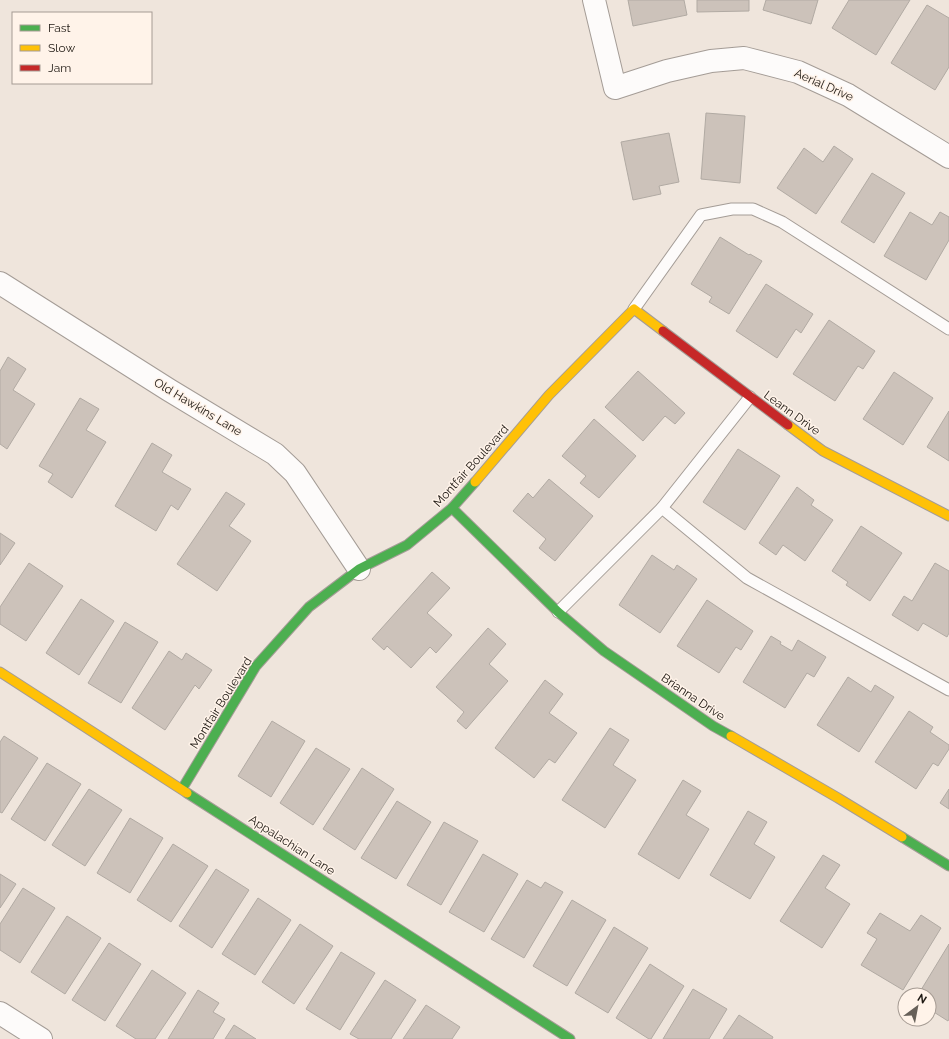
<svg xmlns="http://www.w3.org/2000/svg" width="949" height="1039" font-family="Raleway,sans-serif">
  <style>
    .building { fill: #ccc2ba; stroke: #b1aaa3 }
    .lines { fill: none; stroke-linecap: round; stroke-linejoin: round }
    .lane-casing { stroke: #a49c96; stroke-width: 13 }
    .street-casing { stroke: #a49c96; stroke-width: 24 }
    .fast-casing { stroke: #a49c96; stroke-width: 11 }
    .slow-casing { stroke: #a49c96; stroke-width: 11 }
    .jam-casing { stroke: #a49c96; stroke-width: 11 }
    .lane { stroke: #fdfbfa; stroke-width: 11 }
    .street { stroke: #fdfbfa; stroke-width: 22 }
    .fast { stroke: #4caf50; stroke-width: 9 }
    .slow { stroke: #ffc107; stroke-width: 9 }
    .jam { stroke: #c62828; stroke-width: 9 }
    .labels { text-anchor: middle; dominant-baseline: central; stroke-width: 3; stroke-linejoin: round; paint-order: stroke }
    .street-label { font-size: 12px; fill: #1e1812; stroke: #fff3e9 }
  </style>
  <rect width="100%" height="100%" fill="#efe5dc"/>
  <!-- building -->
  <g class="building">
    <polygon points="628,0 684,0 687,15 633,26"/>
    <polygon points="697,0 749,0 749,11 697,12"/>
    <polygon points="766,0 818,0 811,24 763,10"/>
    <polygon points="849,0 910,0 876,55 832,28"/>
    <polygon points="927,5 949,18 949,67 935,90 891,63"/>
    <polygon points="706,113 745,116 740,183 701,179"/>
    <polygon points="669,133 679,182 659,186 661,194 633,200 621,142"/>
    <polygon points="834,146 853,159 816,214 777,188 804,148 823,162"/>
    <polygon points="872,173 905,193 874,243 841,222"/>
    <polygon points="910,212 932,225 940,212 949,217 949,240 926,280 884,256"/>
    <polygon points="720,237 749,255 750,254 762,261 729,314 709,302 712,297 691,284"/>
    <polygon points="766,284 813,314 801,333 796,329 777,358 736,331"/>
    <polygon points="829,320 875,351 863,369 858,366 835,401 793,374"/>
    <polygon points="8,357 26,369 13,390 35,404 7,449 0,444 0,371"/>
    <polygon points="638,371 685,413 675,424 665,416 643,441 605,407"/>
    <polygon points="894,372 933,398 903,445 863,419"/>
    <polygon points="80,398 99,409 86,430 106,442 72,498 48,482 53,474 39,466"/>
    <polygon points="949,411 949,461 927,447"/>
    <polygon points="594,419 636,456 599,498 580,483 586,476 562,456"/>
    <polygon points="152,443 172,455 162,472 191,489 178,510 171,505 156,531 115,506"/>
    <polygon points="738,449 780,476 745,530 703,502"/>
    <polygon points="549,479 593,516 555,561 539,548 546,539 513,511 528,493 533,498"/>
    <polygon points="797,487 814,500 811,505 833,520 805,561 783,545 776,555 759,543"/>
    <polygon points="226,492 245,504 229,526 251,541 217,591 177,564"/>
    <polygon points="861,526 902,553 870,601 846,585 848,582 832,571"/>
    <polygon points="0,533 15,543 0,565"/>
    <polygon points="652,555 674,570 677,565 697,579 660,633 619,605"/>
    <polygon points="29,563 63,586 26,641 0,624 0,607"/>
    <polygon points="935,563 949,571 949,633 947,637 923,623 918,631 892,615 904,596 912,601"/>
    <polygon points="432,572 450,588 427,613 452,635 436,653 430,647 411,668 387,646 384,650 372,639"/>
    <polygon points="81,599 114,621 79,675 46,653"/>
    <polygon points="707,600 753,631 741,650 736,647 719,673 677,646"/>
    <polygon points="125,622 158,642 121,703 88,683"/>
    <polygon points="488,628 506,644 489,664 508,681 466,729 457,721 464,712 436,687"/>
    <polygon points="771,636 781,642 780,644 792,651 798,640 826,657 814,677 807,673 785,708 743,682"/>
    <polygon points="169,651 182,660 186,653 212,670 199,689 195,685 165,730 132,708"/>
    <polygon points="848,677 871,692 875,685 894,697 859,752 817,725"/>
    <polygon points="545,680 563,694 549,713 577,733 555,763 549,759 534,778 495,748"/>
    <polygon points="909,711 933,727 930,732 949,745 949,749 938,766 933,763 916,789 875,762"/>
    <polygon points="272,721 305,741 271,797 238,776"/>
    <polygon points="610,728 629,740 613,765 636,780 605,828 562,800"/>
    <polygon points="4,736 38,758 2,813 0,812 0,742"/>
    <polygon points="316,748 350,769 313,825 280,803"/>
    <polygon points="47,763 81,784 45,841 11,819"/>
    <polygon points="362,768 394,789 355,850 323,829"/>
    <polygon points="683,780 701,791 686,815 709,829 679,879 638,854"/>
    <polygon points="89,789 122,810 85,866 52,845"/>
    <polygon points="949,789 949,809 940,803"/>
    <polygon points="397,801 431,822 396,879 361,858"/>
    <polygon points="748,811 767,822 754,844 775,857 750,899 710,875"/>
    <polygon points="130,818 163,838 130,893 97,873"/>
    <polygon points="444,822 478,841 441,905 407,885"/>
    <polygon points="173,844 208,866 171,922 137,900"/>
    <polygon points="483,854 518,874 484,932 449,912"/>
    <polygon points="823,855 840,865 825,888 850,904 822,948 780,921"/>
    <polygon points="216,869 249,890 212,948 179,926"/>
    <polygon points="0,874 16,884 0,908"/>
    <polygon points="527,880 541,888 545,882 563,892 524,958 491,939"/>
    <polygon points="23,888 55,908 20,963 0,950 0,924"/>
    <polygon points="258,898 291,920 255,975 222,954"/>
    <polygon points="572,900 606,920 567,986 533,966"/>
    <polygon points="880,913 910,931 921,915 941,928 903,990 861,965 877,939 867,933"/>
    <polygon points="67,916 101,938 65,994 31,972"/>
    <polygon points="300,924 333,946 294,1004 262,982"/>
    <polygon points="614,927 648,948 608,1013 575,993"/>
    <polygon points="109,943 141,964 105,1021 72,1000"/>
    <polygon points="949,944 949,1019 948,1021 929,1009 929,1006 934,998 921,990"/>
    <polygon points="341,952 375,973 340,1030 306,1009"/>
    <polygon points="650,964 684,986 651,1039 649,1039 616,1018"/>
    <polygon points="152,970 186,993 155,1039 136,1039 116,1026"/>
    <polygon points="385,980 416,1000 391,1039 359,1039 350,1034"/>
    <polygon points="693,989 727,1009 709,1039 663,1039"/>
    <polygon points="198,990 219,1003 213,1012 225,1019 213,1039 168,1039"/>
    <polygon points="426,1005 460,1027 452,1039 403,1039"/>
    <polygon points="739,1015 773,1037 772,1039 723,1039"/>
    <polygon points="234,1025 256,1039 225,1039"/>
  </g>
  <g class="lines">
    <!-- lane casing -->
    <g class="lane-casing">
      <g id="lane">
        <polyline points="634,309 701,215 732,209 753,209 782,222 949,329"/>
        <polyline points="662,508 750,397"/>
        <polyline points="558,612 662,508 747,578 949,690"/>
      </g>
    </g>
    <!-- street casing -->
    <g class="street-casing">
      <g id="street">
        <polyline points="594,0 615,88 667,71 711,61 744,58 798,72 848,95 949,157"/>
        <polyline points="0,283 169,390 275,454 295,473 359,569"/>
        <polyline points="0,1013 41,1039"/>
      </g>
    </g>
    <!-- fast casing -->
    <g class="fast-casing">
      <g id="fast">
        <polyline points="452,508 558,612 604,651 713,726 731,736"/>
        <polyline points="182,789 256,666 309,607 359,569 407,545 452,508 475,482"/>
        <polyline points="187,793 570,1039"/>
        <polyline points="902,837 949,866"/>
      </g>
    </g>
    <!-- slow casing -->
    <g class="slow-casing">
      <g id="slow">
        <polyline points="788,425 823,451 949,516"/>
        <polyline points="475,482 549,395 634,309 663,331"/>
        <polyline points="0,672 187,793"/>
        <polyline points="731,736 838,798 902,837"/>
      </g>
    </g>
    <!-- jam casing -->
    <g class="jam-casing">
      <polyline id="jam" points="663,331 788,425"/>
    </g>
    <!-- lane -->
    <use href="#lane" class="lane"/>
    <!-- street -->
    <use href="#street" class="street"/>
    <!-- fast -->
    <use href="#fast" class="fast"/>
    <!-- slow -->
    <use href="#slow" class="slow"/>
    <!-- jam -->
    <use href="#jam" class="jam"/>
  </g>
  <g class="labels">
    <!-- street labels -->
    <g class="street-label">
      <text transform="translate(824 85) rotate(24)">Aerial Drive</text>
      <text transform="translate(198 407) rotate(31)">Old Hawkins Lane</text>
      <text transform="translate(792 413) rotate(36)">Leann Drive</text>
      <text transform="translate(471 466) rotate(-48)">Montfair Boulevard</text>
      <text transform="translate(693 697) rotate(34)">Brianna Drive</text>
      <text transform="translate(221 703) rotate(-58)">Montfair Boulevard</text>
      <text transform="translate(292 845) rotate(33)">Appalachian Lane</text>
    </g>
  </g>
  <!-- legend -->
  <rect x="12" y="12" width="140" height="72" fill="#fff3e9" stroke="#a59b93"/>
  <rect x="20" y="25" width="20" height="6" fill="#4caf50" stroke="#a59b93"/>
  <text x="48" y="32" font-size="12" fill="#1e1812">Fast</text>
  <rect x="20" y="45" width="20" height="6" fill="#ffc107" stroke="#a59b93"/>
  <text x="48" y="52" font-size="12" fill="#1e1812">Slow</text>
  <rect x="20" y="65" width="20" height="6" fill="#c62828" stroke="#a59b93"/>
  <text x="48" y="72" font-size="12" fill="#1e1812">Jam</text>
  <!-- north arrow -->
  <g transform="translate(917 1007) rotate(32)"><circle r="19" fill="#fff3e9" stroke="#a59b93"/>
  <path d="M0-3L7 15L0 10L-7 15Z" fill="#676059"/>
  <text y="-6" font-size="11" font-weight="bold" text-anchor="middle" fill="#1e1812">N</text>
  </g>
</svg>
